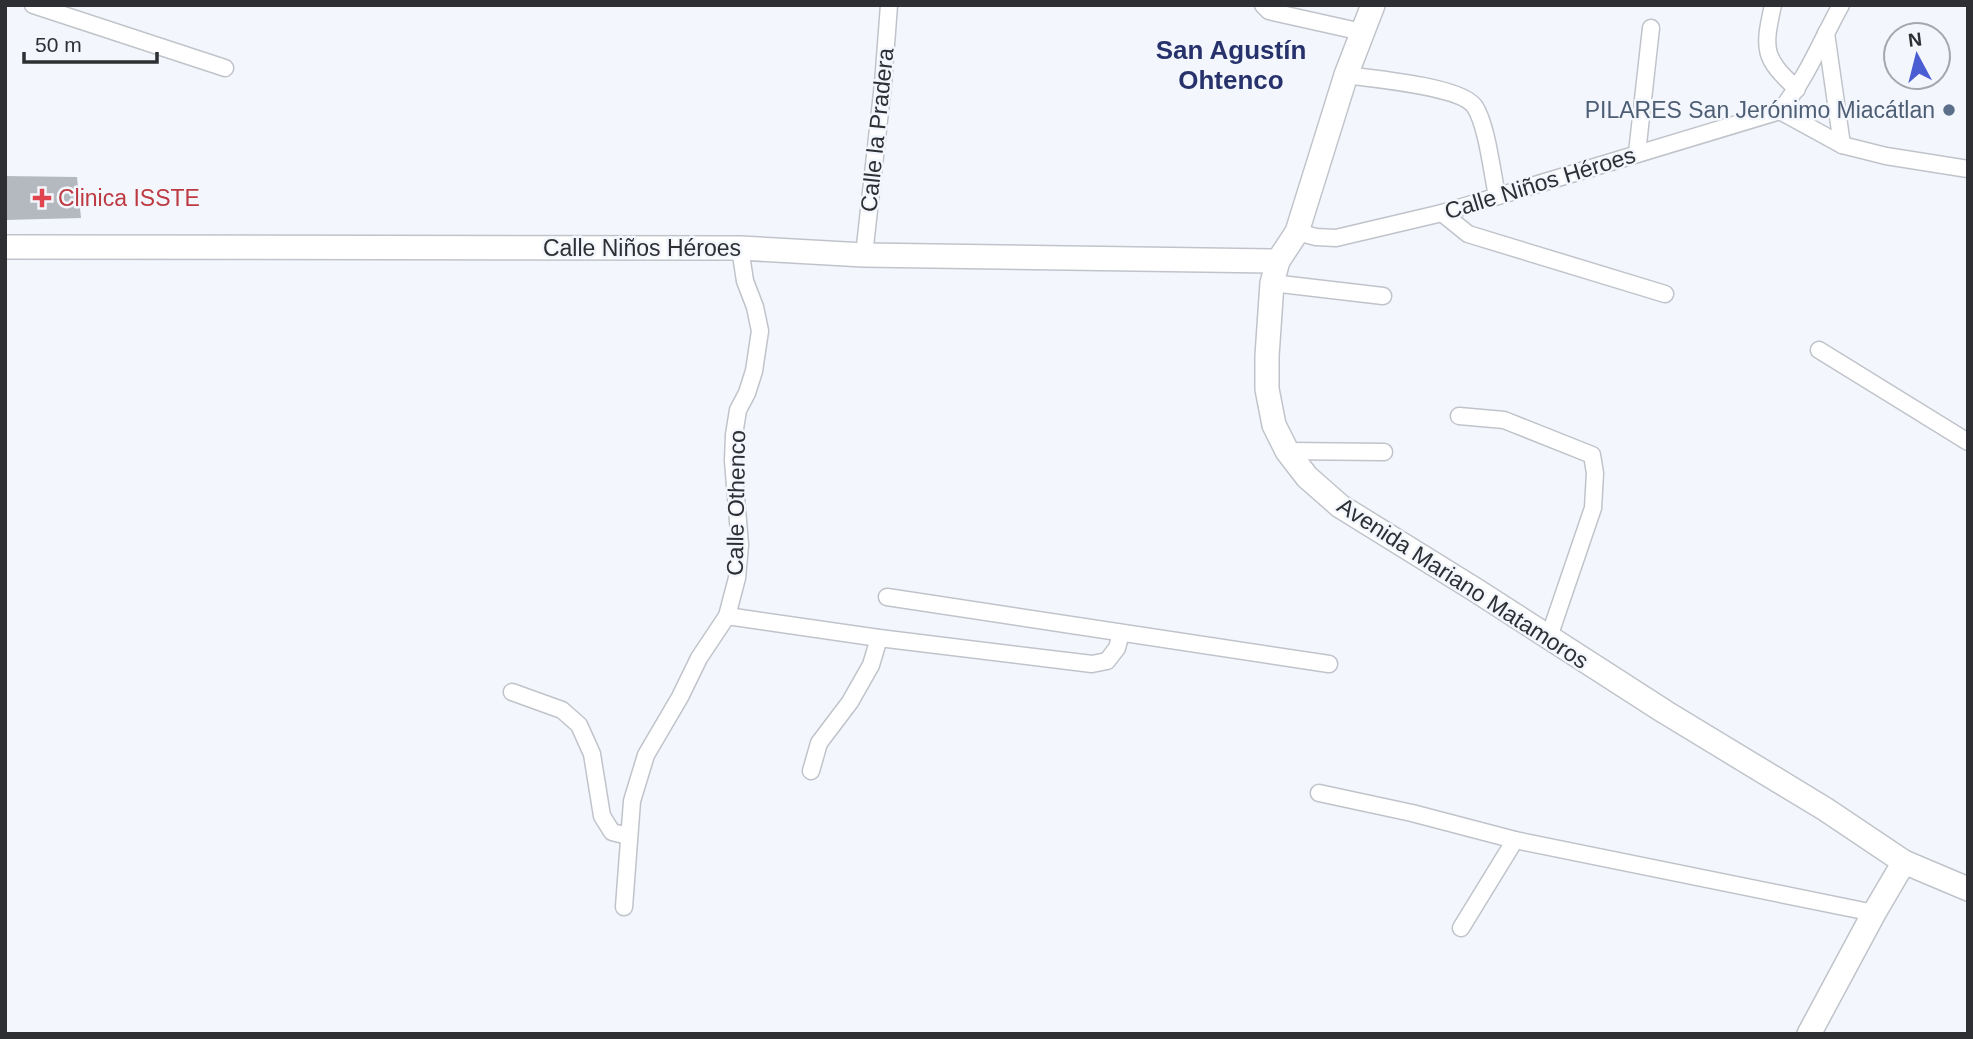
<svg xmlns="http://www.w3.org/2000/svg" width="1973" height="1039" font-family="Arial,sans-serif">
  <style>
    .building { fill: #b4b9bf }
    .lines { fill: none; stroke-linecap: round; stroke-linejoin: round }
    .street-casing { stroke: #c0c4ca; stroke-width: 19 }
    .secondary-casing { stroke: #c0c4ca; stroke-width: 26 }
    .street { stroke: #fff; stroke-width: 16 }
    .secondary { stroke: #fff; stroke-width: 23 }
    .service-dot { fill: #5c6f8a; stroke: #f3f7fd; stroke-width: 2.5 }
    .health-dot { fill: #e0444e; stroke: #f3f7fd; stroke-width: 2.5 }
    .labels { text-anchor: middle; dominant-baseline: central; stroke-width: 5; stroke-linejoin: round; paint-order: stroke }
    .service-label { font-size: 23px; fill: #4e5e75; stroke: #f3f7fd; text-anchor: end }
    .street-label { font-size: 23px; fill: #2e2f32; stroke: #f3f7fd }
    .health-label { font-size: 23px; fill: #be3a42; stroke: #f3f7fd; text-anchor: start }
    .quarter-label { font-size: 26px; font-weight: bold; fill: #27326c; stroke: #f3f7fd }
  </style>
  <rect width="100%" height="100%" fill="#f3f7fd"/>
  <!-- building -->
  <polygon class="building" points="5,176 77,177 81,218 5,220"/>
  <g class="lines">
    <!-- street casing -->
    <g class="street-casing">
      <g id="street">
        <polyline points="33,5 225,68"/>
        <polyline points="1263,5 1269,11 1277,13 1362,32"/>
        <path d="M1773,5C1763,50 1763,58 1797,89"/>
        <polyline points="1826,33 1842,145"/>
        <path d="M1346,75C1373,79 1462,86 1475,107C1487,126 1492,172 1497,196"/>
        <polyline points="1780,111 1842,145 1886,156 1968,169"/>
        <path d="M1780,111C1808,76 1820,43 1841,5"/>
        <polyline points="1637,153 1651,28"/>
        <polyline points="1442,213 1468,234 1665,294"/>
        <polyline points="1297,232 1316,237 1336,238 1442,213 1780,111"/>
        <polyline points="864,255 883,84 889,5"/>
        <polyline points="1272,283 1383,296"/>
        <polyline points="1819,350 1968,442"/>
        <polyline points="1459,416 1504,420 1592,455 1595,473 1593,508 1549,637"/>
        <polyline points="1287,451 1384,452"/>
        <polyline points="887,597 1329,664"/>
        <polyline points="727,616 879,638 1092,664 1107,661 1117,648 1121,633"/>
        <polyline points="512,692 562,710 579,725 592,754 602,816 612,832 628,836"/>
        <polyline points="811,771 819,743 850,702 871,665 879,638"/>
        <polyline points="1319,793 1412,813 1515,840 1874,913"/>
        <polyline points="624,907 632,801 646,755 680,697 699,658 727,616 737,578 740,545 733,461 734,435 738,410 747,393 754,371 760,331 755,307 745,281 740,248"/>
        <polyline points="1461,928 1515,840"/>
      </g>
    </g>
    <!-- secondary casing -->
    <g class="secondary-casing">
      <g id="secondary">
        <polyline points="1373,5 1346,75 1297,232 1278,261 1272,283 1267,356 1267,389 1274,425 1287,451 1307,477 1340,506 1474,589 1665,712 1825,809 1904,862 1968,889"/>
        <polyline points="5,247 740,248 864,255 1278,261"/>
        <polyline points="1809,1034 1874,913 1904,862"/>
      </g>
    </g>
    <!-- street -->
    <use href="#street" class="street"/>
    <!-- secondary -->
    <use href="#secondary" class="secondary"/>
  </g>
  <!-- markers -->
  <circle class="service-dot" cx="1949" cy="110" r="7"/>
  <path class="health-dot" d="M38.5 187.5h7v7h7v7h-7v7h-7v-7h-7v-7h7z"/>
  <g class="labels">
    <!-- service labels -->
    <g class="service-label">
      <text x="1935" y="110">PILARES San Jerónimo Miacátlan</text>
    </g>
    <!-- street labels -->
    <g class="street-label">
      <text transform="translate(877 130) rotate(-84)">Calle la Pradera</text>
      <text transform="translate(1540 183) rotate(-17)">Calle Niños Héroes</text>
      <text x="642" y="248">Calle Niños Héroes</text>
      <text transform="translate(736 503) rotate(-89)">Calle Othenco</text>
      <text transform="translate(1463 583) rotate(33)">Avenida Mariano Matamoros</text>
    </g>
    <!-- health labels -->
    <g class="health-label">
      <text x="58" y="198">Clinica ISSTE</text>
    </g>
    <!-- quarter labels -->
    <g class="quarter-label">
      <text x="1231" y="50">San Agustín<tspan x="1231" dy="30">Ohtenco</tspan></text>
    </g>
  </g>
  <!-- border -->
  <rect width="1973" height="1039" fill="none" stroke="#2e2f32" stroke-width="14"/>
  <!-- north arrow -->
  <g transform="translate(1917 56) rotate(353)"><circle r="33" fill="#f3f7fd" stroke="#a4a7ac" stroke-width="2"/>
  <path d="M0-5L12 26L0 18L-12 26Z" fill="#4b5dd2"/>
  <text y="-10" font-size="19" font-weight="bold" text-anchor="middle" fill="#2e2f32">N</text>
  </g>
  <!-- scale -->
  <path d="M24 52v10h133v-10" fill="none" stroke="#2e2f32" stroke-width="3.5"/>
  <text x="35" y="52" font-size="21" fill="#2e2f32" stroke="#f3f7fd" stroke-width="5" paint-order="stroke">50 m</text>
</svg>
